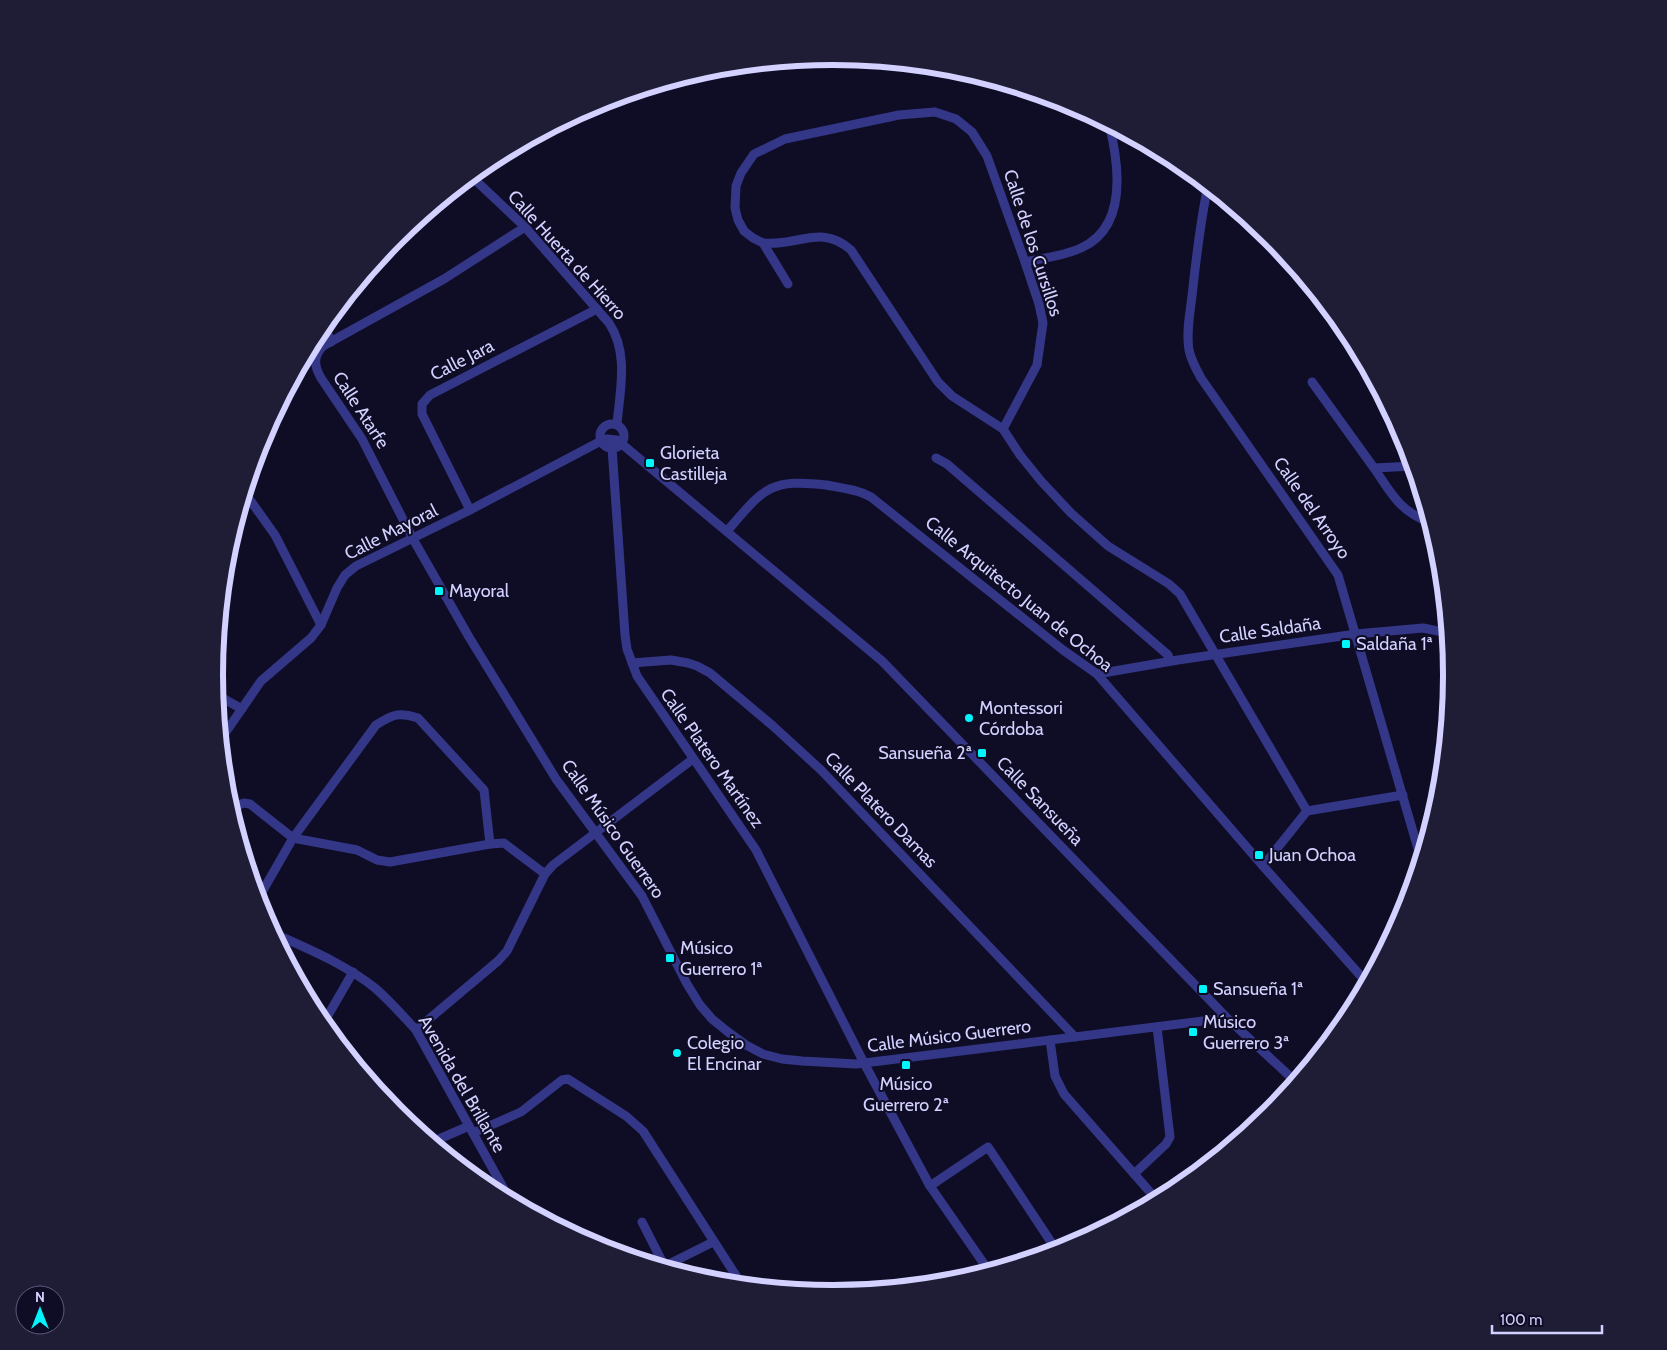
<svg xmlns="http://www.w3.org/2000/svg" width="1667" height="1350" font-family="Cabin,sans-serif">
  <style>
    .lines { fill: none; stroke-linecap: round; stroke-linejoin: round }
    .minor { stroke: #343788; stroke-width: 9 }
    .poi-dot { fill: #00f5fc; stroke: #0f0d25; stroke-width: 2 }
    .labels { text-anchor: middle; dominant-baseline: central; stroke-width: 4; stroke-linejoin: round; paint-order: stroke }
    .street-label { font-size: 18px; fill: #d3d1ff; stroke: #0f0d25 }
    .poi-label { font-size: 18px; fill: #d3d1ff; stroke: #0f0d25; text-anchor: start }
    .rim { fill: none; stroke: #d3d1ff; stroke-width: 6 }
  </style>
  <rect width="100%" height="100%" fill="#0f0d25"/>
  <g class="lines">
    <!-- minor -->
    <g class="minor">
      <path d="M471,176L525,227L609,323C629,353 620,390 617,424"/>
      <path d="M1208,186C1200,222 1196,259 1192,296C1190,313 1186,333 1189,350C1191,360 1196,369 1201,378L1338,575L1421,859"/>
      <path d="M525,227L444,279L323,346C313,357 314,366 321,378L362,439L413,539L469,637L556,779L642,896L687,984L700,1005L712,1019L728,1032L746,1045L763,1054L782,1059L802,1061L856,1064L1227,1018"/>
      <path d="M763,243C797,247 821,223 851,250L938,382L952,396L1003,429L1020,455L1041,481L1071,513L1108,546L1169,584L1180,594L1307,811"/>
      <path d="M1025,262C1043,258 1064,256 1081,248C1128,227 1119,164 1109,124"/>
      <polyline points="788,284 763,243 753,238 744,231 738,220 735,208 736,186 741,173 754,154 785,139 899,115 935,112 956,119 972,132 987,156 1025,262 1039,304 1043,323 1037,365 1003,429"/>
      <polyline points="324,325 331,342"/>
      <polyline points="1312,382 1374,468 1414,466"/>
      <circle cx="612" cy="436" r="12"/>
      <polyline points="612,448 625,635 627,649 637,676 756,850 864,1063 930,1186 989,1271"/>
      <polyline points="936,458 947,464 1168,655 1170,661"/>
      <path d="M1374,468C1392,494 1399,511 1431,523"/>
      <polyline points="245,493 275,535 321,625"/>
      <polyline points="470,510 422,414 422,404 430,395 597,309"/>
      <path d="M727,531C763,490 768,478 826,485C841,488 857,489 871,497L1063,650L1097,674L1263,866L1367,983"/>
      <polyline points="632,663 671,660 688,663 697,666 710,673 773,726 821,770 1075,1037"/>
      <polyline points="1097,674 1178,660 1356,634 1423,628 1448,633"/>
      <polyline points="217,695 242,709"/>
      <polyline points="221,739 261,681 311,638 321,625 337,588 345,575 356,566 470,510 601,441 607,439 617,440 882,661 1227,1018 1296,1082"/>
      <polyline points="231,808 244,803 250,804 293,838 357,850 377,860 390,862 490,844 504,843 545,874"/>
      <polyline points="1263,866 1307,811 1403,795"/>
      <path d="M258,899L293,838L376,725C393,714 399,712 418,718L484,790L490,844"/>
      <path d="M273,933C308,949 345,964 375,988C390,1001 403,1016 416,1030L510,1200"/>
      <polyline points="323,1024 353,972"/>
      <polyline points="416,1030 498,961 507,951 545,874 553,865 693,759"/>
      <polyline points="1050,1040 1055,1076 1064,1094 1157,1200"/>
      <polyline points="473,1133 521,1112 562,1080 568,1079 626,1116 643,1131 742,1285"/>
      <polyline points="432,1142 469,1126"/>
      <polyline points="1134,1174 1166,1144 1170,1137 1157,1027"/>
      <polyline points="930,1186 988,1147 1053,1245 1036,1257"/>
      <polyline points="642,1222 665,1267"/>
      <polyline points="663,1267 713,1242"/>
    </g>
  </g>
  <!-- markers -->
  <g class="poi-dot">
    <rect x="645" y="458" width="10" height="10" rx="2.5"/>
    <rect x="434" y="586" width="10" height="10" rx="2.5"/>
    <rect x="1341" y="639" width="10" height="10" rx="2.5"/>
    <circle cx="969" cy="718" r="5"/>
    <rect x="977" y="748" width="10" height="10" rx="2.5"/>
    <rect x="1254" y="850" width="10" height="10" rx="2.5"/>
    <rect x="665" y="953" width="10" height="10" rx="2.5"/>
    <rect x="1198" y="984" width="10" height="10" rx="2.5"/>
    <rect x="1188" y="1027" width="10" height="10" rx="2.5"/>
    <circle cx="677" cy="1053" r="5"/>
    <rect x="901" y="1060" width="10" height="10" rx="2.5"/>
  </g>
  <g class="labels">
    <!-- street labels -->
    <g class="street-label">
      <text transform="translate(1033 243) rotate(72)">Calle de los Cursillos</text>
      <text transform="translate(567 255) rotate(48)">Calle Huerta de Hierro</text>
      <text transform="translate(462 360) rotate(-27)">Calle Jara</text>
      <text transform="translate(361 410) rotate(57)">Calle Atarfe</text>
      <text transform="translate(1312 508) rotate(55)">Calle del Arroyo</text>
      <text transform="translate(391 532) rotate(-27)">Calle Mayoral</text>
      <text transform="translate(1019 594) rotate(39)">Calle Arquitecto Juan de Ochoa</text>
      <text transform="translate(1270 630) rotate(-8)">Calle Saldaña</text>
      <text transform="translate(712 758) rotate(55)">Calle Platero Martínez</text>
      <text transform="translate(1040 801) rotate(46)">Calle Sansueña</text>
      <text transform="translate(881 810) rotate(46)">Calle Platero Damas</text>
      <text transform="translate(613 829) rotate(55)">Calle Músico Guerrero</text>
      <text transform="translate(949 1036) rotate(-7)">Calle Músico Guerrero</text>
      <text transform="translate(462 1084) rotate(60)">Avenida del Brillante</text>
    </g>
    <!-- poi labels -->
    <g class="poi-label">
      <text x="660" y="453">Glorieta<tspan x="660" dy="21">Castilleja</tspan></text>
      <text x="449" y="591">Mayoral</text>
      <text x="1356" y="644">Saldaña 1ª</text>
      <text x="979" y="708">Montessori<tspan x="979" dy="21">Córdoba</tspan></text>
      <text x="972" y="753" text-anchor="end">Sansueña 2ª</text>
      <text x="1269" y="855">Juan Ochoa</text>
      <text x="680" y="948">Músico<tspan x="680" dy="21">Guerrero 1ª</tspan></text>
      <text x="1213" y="989">Sansueña 1ª</text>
      <text x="1203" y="1022">Músico<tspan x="1203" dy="21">Guerrero 3ª</tspan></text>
      <text x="687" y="1043">Colegio<tspan x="687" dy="21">El Encinar</tspan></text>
      <text x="906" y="1084" text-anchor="middle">Músico<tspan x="906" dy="21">Guerrero 2ª</tspan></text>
    </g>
  </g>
  <!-- crop -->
  <path d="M0 0H1667V1350H0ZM223 675a610 610 0 1 1 1220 0a610 610 0 1 1-1220 0Z" fill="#1f1d36" fill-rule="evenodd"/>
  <path class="rim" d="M223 675a610 610 0 1 1 1220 0a610 610 0 1 1-1220 0Z"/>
  <!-- north arrow -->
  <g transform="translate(40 1310)"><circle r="24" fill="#0f0d25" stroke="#5d5b7c"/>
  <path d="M0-4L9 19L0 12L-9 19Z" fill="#00f5fc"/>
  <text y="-8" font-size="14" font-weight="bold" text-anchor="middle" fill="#d3d1ff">N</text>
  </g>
  <!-- scale -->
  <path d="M1492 1325v8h110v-8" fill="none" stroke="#d3d1ff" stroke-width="2.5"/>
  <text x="1500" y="1325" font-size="15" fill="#d3d1ff" stroke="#0f0d25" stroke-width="4" paint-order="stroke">100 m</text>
</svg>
